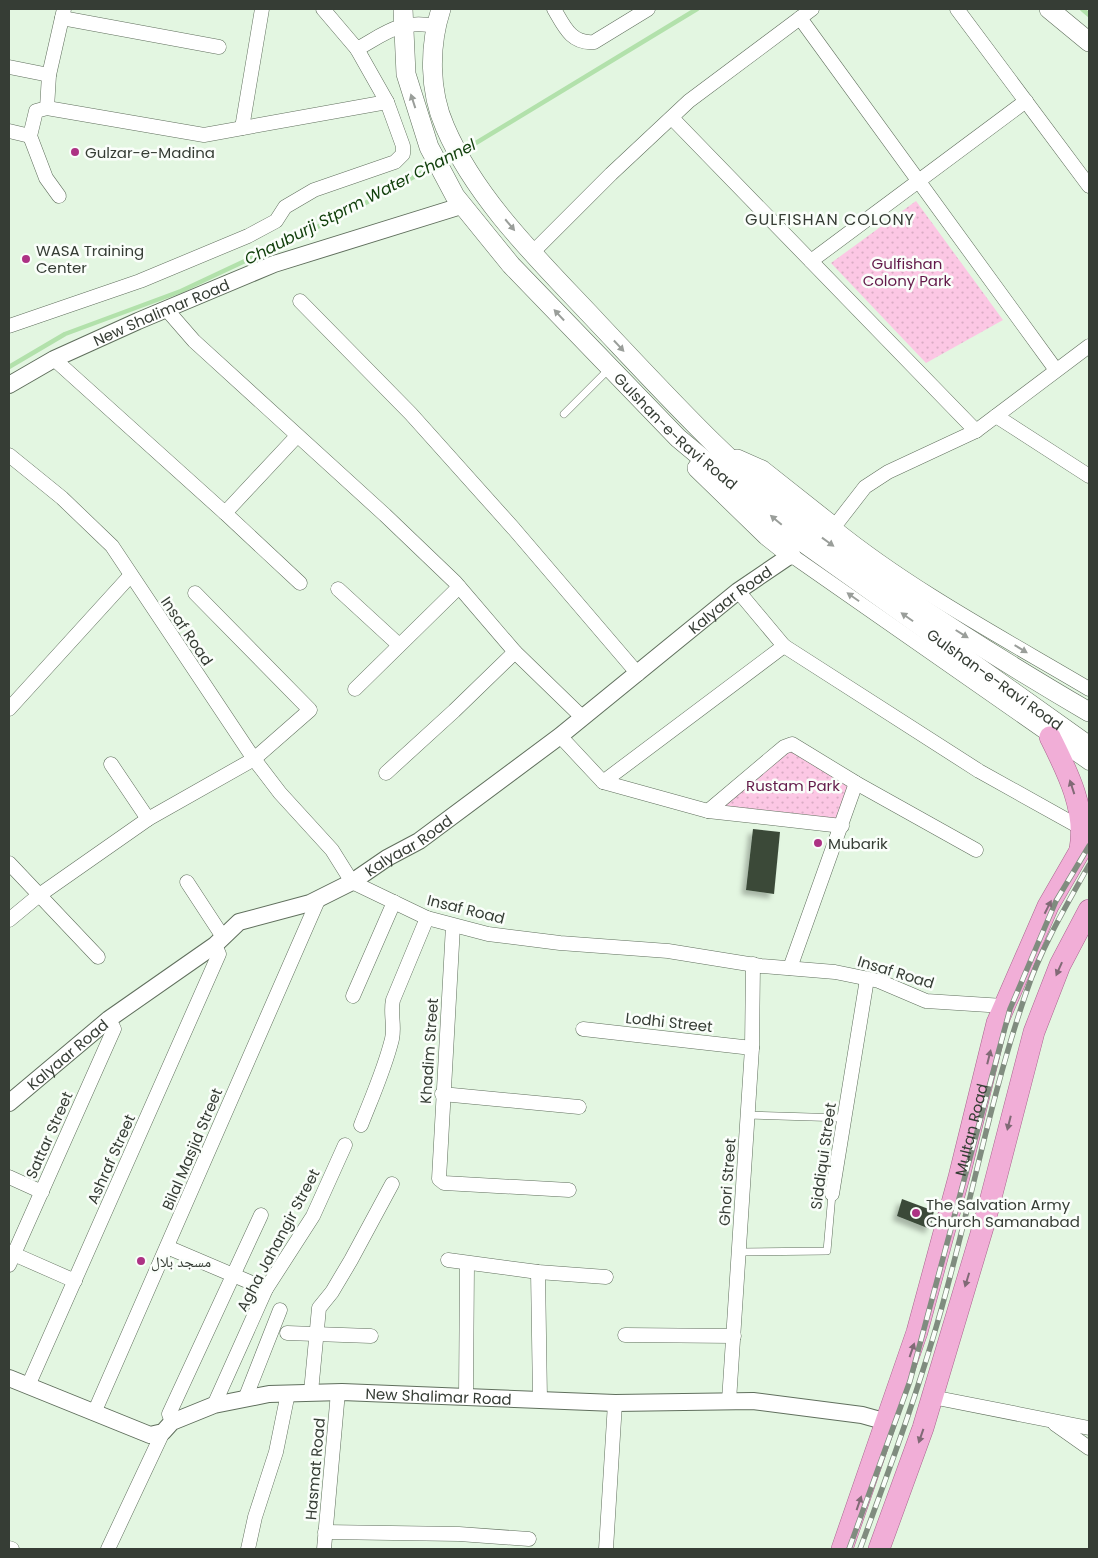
<svg xmlns="http://www.w3.org/2000/svg" width="1098" height="1558" font-family="Poppins,'Noto Naskh Arabic',sans-serif">
  <style>
    .park { fill: url(#park-dots) }
    .lines { fill: none; stroke-linecap: round; stroke-linejoin: round }
    .stream { stroke: #b2e1ab; stroke-width: 4.5 }
    .building { fill: #3b4a39; filter: url(#shadow) }
    .service-casing { stroke: #606f5d; stroke-width: 8 }
    .minor-casing { stroke: #606f5d; stroke-width: 15 }
    .tertiary-casing { stroke: #606f5d; stroke-width: 18 }
    .secondary-casing { stroke: #606f5d; stroke-width: 20 }
    .primary-casing { stroke: #a9638d; stroke-width: 22 }
    .service { stroke: #fff; stroke-width: 7 }
    .minor { stroke: #fff; stroke-width: 14 }
    .tertiary { stroke: #fff; stroke-width: 16 }
    .secondary { stroke: #fff; stroke-width: 19 }
    .primary { stroke: #f1aed7; stroke-width: 21 }
    .rail-casing { stroke: #808c7f; stroke-width: 5.5 }
    .rail { stroke: #fafefa; stroke-width: 4; stroke-dasharray: 11; stroke-linecap: butt }
    .oneway { fill: #9a9e9a }
    .oneway2 { fill: #816a76 }
    .poi-dot { fill: #ad3284; stroke: #fafefa; stroke-width: 2 }
    .labels { text-anchor: middle; dominant-baseline: central; stroke-width: 5; stroke-linejoin: round; paint-order: stroke }
    .poi-label { font-size: 15px; fill: #363d35; stroke: #fafefa; text-anchor: start }
    .park-label { font-size: 15px; fill: #631a4a; stroke: #fafefa }
    .street-label { font-size: 15px; fill: #363d35; stroke: #fafefa }
    .water-label { font-size: 16px; font-style: italic; fill: #12400c; stroke: #fafefa }
    .neighbourhood-label { font-size: 16px; letter-spacing: 1px; fill: #363d35; stroke: #fafefa }
  </style>
  <defs>
    <pattern id="park-dots" width="8" height="8" patternUnits="userSpaceOnUse" patternTransform="scale(1.25)"><rect width="8" height="8" fill="#fcc7e4"/><path d="M2 2h.1M6 6h.1" fill="none" stroke="#d9acc4" stroke-width="1.8" stroke-linecap="round"/></pattern>
    <filter id="shadow"><feDropShadow dx="-4.5" dy="4.5" stdDeviation="2.5" flood-color="#0004"/></filter>
  </defs>
  <rect width="100%" height="100%" fill="#e3f6e1"/>
  <!-- park -->
  <g class="park">
    <polygon points="916,201 1003,320 926,363 831,263"/>
    <polygon points="784,747 856,783 840,825 708,811"/>
  </g>
  <g class="lines">
    <!-- stream -->
    <g class="stream">
      <polyline points="1082,9 1089,15"/>
      <polyline points="461,152 697,9"/>
      <polyline points="9,367 65,334 181,291 345,214 434,166"/>
    </g>
  </g>
  <!-- building -->
  <g class="building">
    <polygon points="753,829 780,832 774,894 746,890"/>
    <polygon points="902,1199 934,1211 930,1229 897,1216"/>
  </g>
  <g class="lines">
    <!-- service casing -->
    <g class="service-casing">
      <g id="service">
        <polyline points="564,414 609,369"/>
        <polyline points="748,1115 844,1118"/>
        <polyline points="739,1252 827,1251 832,1194"/>
      </g>
    </g>
    <!-- minor casing -->
    <g class="minor-casing">
      <g id="minor">
        <path d="M323,9L357,49C386,33 400,19 436,26"/>
        <path d="M554,9C564,26 571,44 594,42L648,9"/>
        <polyline points="957,9 1089,186"/>
        <polyline points="62,18 219,47"/>
        <polyline points="800,18 1056,370"/>
        <polyline points="9,67 49,75"/>
        <polyline points="47,108 204,135 387,102"/>
        <polyline points="672,118 976,431"/>
        <polyline points="242,128 262,9"/>
        <polyline points="9,131 30,136"/>
        <polyline points="59,196 46,178 30,136 36,111 47,108 49,75 64,9"/>
        <polyline points="533,252 611,174 689,101 812,9"/>
        <polyline points="811,261 1026,101"/>
        <polyline points="300,301 411,414 514,529 638,674"/>
        <polyline points="167,310 194,341 385,515 455,582 515,652 582,717"/>
        <polyline points="9,326 140,281 248,236 276,221 285,207 314,190 395,162 403,154 403,146 387,102 357,49"/>
        <path d="M1089,346L976,431L888,472L865,487L834,527C912,590 1003,638 1089,689"/>
        <polyline points="54,359 225,513 297,436"/>
        <polyline points="996,416 1089,476"/>
        <polyline points="9,455 62,498 112,546 254,759 280,793 332,850 352,882 427,918 488,934 560,943 668,951 761,966 835,972 879,981 926,1001 1004,1006"/>
        <polyline points="225,513 300,583"/>
        <polyline points="791,555 1089,763"/>
        <polyline points="338,589 399,645"/>
        <polyline points="738,591 784,646"/>
        <polyline points="355,689 459,587"/>
        <polyline points="9,709 130,576"/>
        <polyline points="560,736 603,782 708,811 842,826"/>
        <polyline points="111,764 148,819"/>
        <polyline points="386,773 454,711 515,652"/>
        <polyline points="603,782 784,646 979,771 1083,829"/>
        <polyline points="708,811 784,747 792,744 856,783 976,850"/>
        <polyline points="9,863 98,957"/>
        <polyline points="187,882 223,937"/>
        <polyline points="9,920 38,896 148,819 254,759 310,710 195,593"/>
        <polyline points="453,926 439,1179 444,1183 569,1190"/>
        <polyline points="790,968 856,783"/>
        <polyline points="353,996 394,902"/>
        <polyline points="583,1029 752,1048"/>
        <polyline points="442,1094 579,1107"/>
        <path d="M361,1125C372,1097 385,1068 392,1039C395,1026 390,1013 393,1000L427,918"/>
        <polyline points="9,1177 42,1192"/>
        <polyline points="832,1194 867,979"/>
        <polyline points="167,1247 266,1289"/>
        <polyline points="9,1252 75,1281"/>
        <polyline points="448,1260 538,1272 606,1277"/>
        <polyline points="9,1265 114,1029 109,1019"/>
        <polyline points="538,1272 540,1399"/>
        <polyline points="287,1333 371,1336"/>
        <polyline points="625,1335 734,1336"/>
        <polyline points="28,1386 219,954 215,945"/>
        <polyline points="311,1392 319,1308 332,1292 351,1260 392,1184"/>
        <polyline points="466,1396 467,1264"/>
        <polyline points="932,1397 1089,1428"/>
        <polyline points="245,1399 280,1310"/>
        <polyline points="729,1401 752,1048 753,964"/>
        <polyline points="214,1405 266,1289 313,1216 345,1145"/>
        <polyline points="94,1413 319,898"/>
        <polyline points="172,1422 169,1414 261,1215"/>
        <polyline points="1055,1424 1089,1448"/>
        <polyline points="325,1532 459,1534 529,1539"/>
        <polyline points="9,1548 12,1549"/>
        <polyline points="108,1549 163,1432"/>
        <polyline points="248,1549 255,1517 276,1452 288,1393"/>
        <polyline points="324,1549 338,1392"/>
        <polyline points="606,1549 615,1403"/>
      </g>
    </g>
    <!-- tertiary casing -->
    <g class="tertiary-casing">
      <g id="tertiary">
        <path id="s1" d="M9,385L54,359L138,321L274,264L461,206"/>
        <path id="s2" d="M9,1103L109,1019L215,945L239,922L310,903L352,882L387,858L419,841L560,736L738,591L791,555"/>
        <path id="s3" d="M9,1378L150,1435L163,1432L172,1422L214,1405L269,1394L342,1392L615,1403L753,1401L862,1415L887,1422"/>
      </g>
    </g>
    <!-- secondary casing -->
    <g class="secondary-casing">
      <g id="secondary">
        <path id="s4" d="M403,9L406,74L429,147L455,196L511,265L678,438L804,543L1089,746"/>
        <path d="M441,9C429,46 429,91 445,127C477,202 544,265 599,324C668,397 736,472 816,533C902,599 995,657 1089,712"/>
        <polyline points="1049,9 1089,42"/>
        <polyline points="737,459 762,470 834,527"/>
        <polyline points="697,468 767,536 791,555"/>
      </g>
    </g>
    <!-- primary casing -->
    <g class="primary-casing">
      <g id="primary">
        <path d="M1050,737C1067,771 1087,810 1080,849"/>
        <path id="s5" d="M842,1549L917,1332L959,1177L997,1023L1048,906L1089,835"/>
        <polyline points="879,1549 923,1428 986,1217 1034,1032 1060,965 1089,910"/>
      </g>
    </g>
    <!-- service -->
    <use href="#service" class="service"/>
    <!-- minor -->
    <use href="#minor" class="minor"/>
    <!-- tertiary -->
    <use href="#tertiary" class="tertiary"/>
    <!-- secondary -->
    <use href="#secondary" class="secondary"/>
    <!-- primary -->
    <use href="#primary" class="primary"/>
    <!-- rail casing -->
    <g class="rail-casing">
      <g id="rail">
        <polyline points="849,1549 910,1381 1010,1009 1056,901 1089,846"/>
        <path d="M860,1549C893,1460 926,1370 950,1277C975,1183 994,1086 1026,993C1041,948 1066,906 1089,865"/>
      </g>
    </g>
    <!-- rail -->
    <use href="#rail" class="rail"/>
  </g>
  <!-- one-way arrows -->
  <defs><path id="oneway-solid" d="M-6-.8H1V-3.2L6.5 0L1 3.2V.8H-6Z" transform="scale(1.25)"/></defs>
  <g class="oneway">
    <use href="#oneway-solid" transform="translate(413 101) rotate(-108)"/>
    <use href="#oneway-solid" transform="translate(510 225) rotate(50)"/>
    <use href="#oneway-solid" transform="translate(559 315) rotate(-133)"/>
    <use href="#oneway-solid" transform="translate(619 346) rotate(47)"/>
    <use href="#oneway-solid" transform="translate(776 520) rotate(-140)"/>
    <use href="#oneway-solid" transform="translate(828 542) rotate(36)"/>
    <use href="#oneway-solid" transform="translate(853 597) rotate(-145)"/>
    <use href="#oneway-solid" transform="translate(907 617) rotate(-145)"/>
    <use href="#oneway-solid" transform="translate(962 634) rotate(32)"/>
    <use href="#oneway-solid" transform="translate(1021 649) rotate(31)"/>
  </g>
  <g class="oneway2">
    <use href="#oneway-solid" transform="translate(1072 787) rotate(-108)"/>
    <use href="#oneway-solid" transform="translate(1048 907) rotate(-63)"/>
    <use href="#oneway-solid" transform="translate(1059 969) rotate(114)"/>
    <use href="#oneway-solid" transform="translate(989 1057) rotate(-76)"/>
    <use href="#oneway-solid" transform="translate(1009 1123) rotate(104)"/>
    <use href="#oneway-solid" transform="translate(967 1280) rotate(107)"/>
    <use href="#oneway-solid" transform="translate(912 1350) rotate(-71)"/>
    <use href="#oneway-solid" transform="translate(921 1436) rotate(109)"/>
    <use href="#oneway-solid" transform="translate(859 1503) rotate(-71)"/>
  </g>
  <!-- markers -->
  <g class="poi-dot">
    <circle cx="75" cy="152" r="5"/>
    <circle cx="26" cy="259" r="5"/>
    <circle cx="818" cy="843" r="5"/>
    <circle cx="916" cy="1213" r="5"/>
    <circle cx="141" cy="1261" r="5"/>
  </g>
  <g class="labels">
    <!-- poi labels -->
    <g class="poi-label">
      <text x="85" y="152">Gulzar-e-Madina</text>
      <text x="36" y="250">WASA Training<tspan x="36" dy="17">Center</tspan></text>
      <text x="828" y="843">Mubarik</text>
      <text x="926" y="1204">The Salvation Army<tspan x="926" dy="17">Church Samanabad</tspan></text>
      <text x="151" y="1261">مسجد بلال</text>
    </g>
    <!-- park labels -->
    <g class="park-label">
      <text x="907" y="263">Gulfishan<tspan x="907" dy="17">Colony Park</tspan></text>
      <text x="793" y="785">Rustam Park</text>
    </g>
    <!-- street labels -->
    <g class="street-label">
      <text stroke="none"><textPath href="#s1" startOffset="169">New Shalimar Road</textPath></text>
      <text stroke="none"><textPath href="#s4" startOffset="520">Gulshan-e-Ravi Road</textPath></text>
      <text stroke="none"><textPath href="#s2" startOffset="886">Kalyaar Road</textPath></text>
      <text transform="translate(187 631) rotate(56)">Insaf Road</text>
      <text stroke="none"><textPath href="#s4" startOffset="925">Gulshan-e-Ravi Road</textPath></text>
      <text stroke="none"><textPath href="#s2" startOffset="481">Kalyaar Road</textPath></text>
      <text transform="translate(466 909) rotate(14)">Insaf Road</text>
      <text transform="translate(896 972) rotate(17)">Insaf Road</text>
      <text transform="translate(669 1022) rotate(6)">Lodhi Street</text>
      <text transform="translate(429 1051) rotate(-86)">Khadim Street</text>
      <text stroke="none"><textPath href="#s2" startOffset="76">Kalyaar Road</textPath></text>
      <text stroke="none"><textPath href="#s5" startOffset="439">Multan Road</textPath></text>
      <text transform="translate(49 1135) rotate(-66)">Sattar Street</text>
      <text transform="translate(192 1149) rotate(-67)">Bilal Masjid Street</text>
      <text transform="translate(823 1156) rotate(-82)">Siddiqui Street</text>
      <text transform="translate(111 1159) rotate(-66)">Ashraf Street</text>
      <text transform="translate(727 1182) rotate(-86)">Ghori Street</text>
      <text transform="translate(278 1240) rotate(-62)">Agha Jahangir Street</text>
      <text stroke="none"><textPath href="#s3" startOffset="450">New Shalimar Road</textPath></text>
      <text transform="translate(315 1469) rotate(-85)">Hasmat Road</text>
    </g>
    <!-- water labels -->
    <g class="water-label">
      <text transform="translate(360 202) rotate(-27)">Chauburji Stprm Water Channel</text>
    </g>
    <!-- neighbourhood labels -->
    <g class="neighbourhood-label">
      <text x="830" y="219">GULFISHAN COLONY</text>
    </g>
  </g>
  <!-- border -->
  <rect width="1098" height="1558" fill="none" stroke="#363d35" stroke-width="20"/>
</svg>
